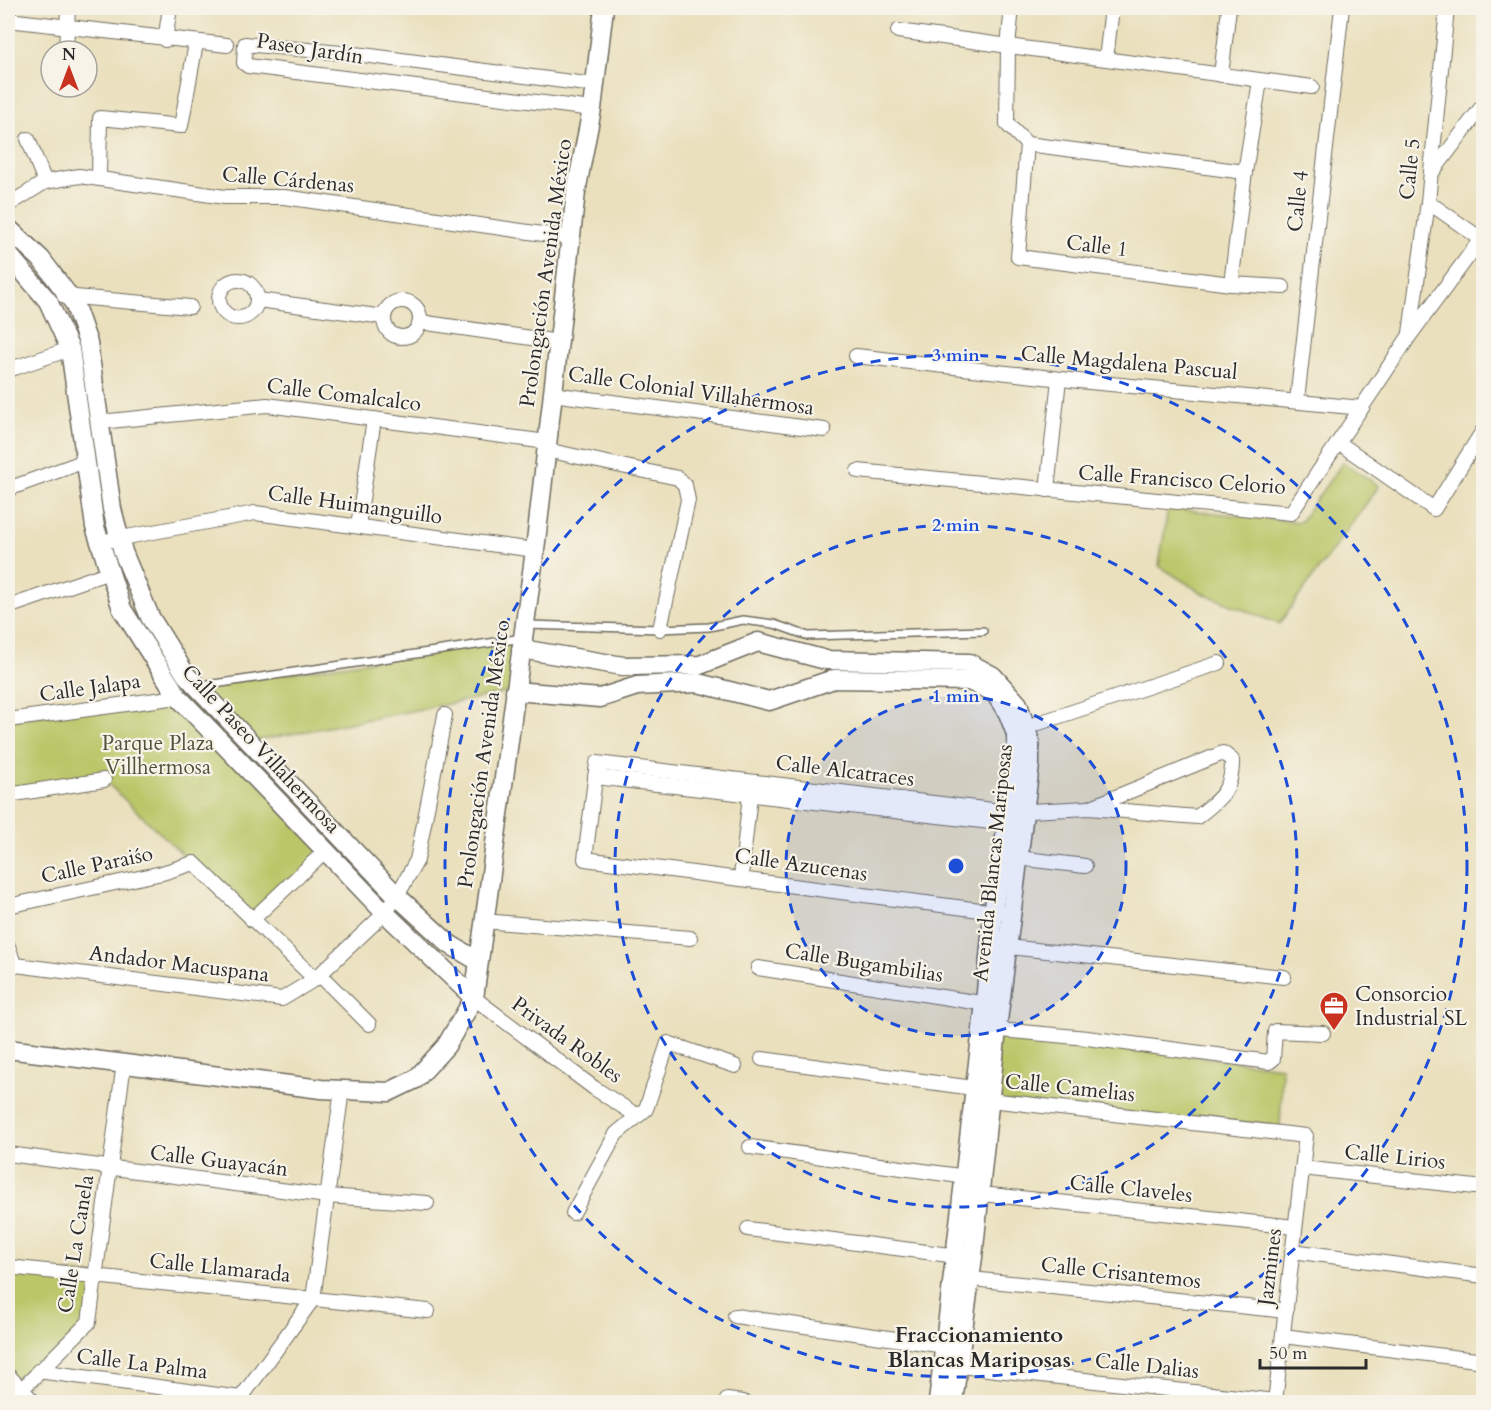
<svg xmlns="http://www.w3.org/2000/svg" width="1491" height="1410" font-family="Cardo,serif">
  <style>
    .green { fill: #bac668; stroke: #72784a; stroke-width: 1.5 }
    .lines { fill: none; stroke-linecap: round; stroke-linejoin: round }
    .lane-casing { stroke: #6e6a5e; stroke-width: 10 }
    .street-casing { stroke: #6e6a5e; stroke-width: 16 }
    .secondary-casing { stroke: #6e6a5e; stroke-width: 21 }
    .lane { stroke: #fff; stroke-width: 7 }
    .street { stroke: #fff; stroke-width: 14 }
    .secondary { stroke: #fff; stroke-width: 18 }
    .ring { fill: none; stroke: #1d4ed8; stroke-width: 3; stroke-dasharray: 10 8 }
    .labels { text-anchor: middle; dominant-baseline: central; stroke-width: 4.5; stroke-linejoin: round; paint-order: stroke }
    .street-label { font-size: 21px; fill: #2b2b2b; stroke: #f7f3e8 }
    .park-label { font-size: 21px; fill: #4f523a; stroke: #f7f3e8 }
    .poi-label { font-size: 21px; fill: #2b2b2b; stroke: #f7f3e8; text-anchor: start }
    .neighbourhood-label { font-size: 22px; font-weight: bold; fill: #2b2b2b; stroke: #f7f3e8 }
    .centre { fill: #1d4ed8; stroke: #f7f3e8; stroke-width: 3 }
    .ring-label { font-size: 18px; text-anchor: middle; font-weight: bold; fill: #1d4ed8; stroke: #f7f3e8; stroke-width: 4.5; stroke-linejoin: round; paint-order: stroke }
  </style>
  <rect width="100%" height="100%" fill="#f7f3e8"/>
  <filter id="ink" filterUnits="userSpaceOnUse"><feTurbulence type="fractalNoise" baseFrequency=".0167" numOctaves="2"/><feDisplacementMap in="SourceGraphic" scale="12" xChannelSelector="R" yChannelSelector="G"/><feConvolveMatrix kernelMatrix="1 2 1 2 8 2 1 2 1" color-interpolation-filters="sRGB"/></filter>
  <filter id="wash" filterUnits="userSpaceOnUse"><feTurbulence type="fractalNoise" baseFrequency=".008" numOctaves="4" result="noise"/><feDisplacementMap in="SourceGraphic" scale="24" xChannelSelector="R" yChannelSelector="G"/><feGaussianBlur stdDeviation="1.35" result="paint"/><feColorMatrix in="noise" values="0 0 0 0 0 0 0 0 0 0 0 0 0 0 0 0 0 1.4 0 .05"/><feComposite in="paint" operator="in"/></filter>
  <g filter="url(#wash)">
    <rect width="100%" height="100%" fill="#eae0bd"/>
    <!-- green -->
    <g class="green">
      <polygon points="1343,462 1379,486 1279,624 1202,593 1159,566 1168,508 1300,522"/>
      <polygon points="523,638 515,691 250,742 196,687"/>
      <polygon points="178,697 325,851 252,920 104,780 8,795 8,720"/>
      <polygon points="996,1032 1282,1067 1280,1133 990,1100"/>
      <polygon points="8,1267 95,1276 89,1322 22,1390 8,1375"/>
    </g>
  </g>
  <g filter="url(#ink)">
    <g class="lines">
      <!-- lane casing -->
      <g class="lane-casing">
        <g id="lane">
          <polyline points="527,625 660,629 709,627 743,620 774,624 808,636 983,631"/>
          <polyline points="201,686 523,638"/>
        </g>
      </g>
      <!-- street casing -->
      <g class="street-casing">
        <g id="street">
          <polyline points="1012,8 1008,46 1007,124 1027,144 1245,172"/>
          <polyline points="8,20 227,45"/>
          <polyline points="898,31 1312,87"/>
          <polyline points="165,40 170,8"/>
          <polyline points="66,51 68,8"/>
          <polyline points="1106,59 1112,8"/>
          <polyline points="1221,75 1229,8"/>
          <polyline points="592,109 248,66 244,63 245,44 363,55 594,85"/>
          <polyline points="28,139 45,182"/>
          <polyline points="1027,144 1018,257 1231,284 1283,287"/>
          <polyline points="1431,174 1484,104"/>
          <polyline points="99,178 100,118 181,126 196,43"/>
          <polyline points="1428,202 1484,241"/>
          <polyline points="8,205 45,182 79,176 225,197 284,197 571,238"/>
          <circle cx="238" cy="299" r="19"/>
          <polyline points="1231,284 1245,172 1260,81"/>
          <polyline points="64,296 190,307"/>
          <polyline points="258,300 384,317"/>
          <circle cx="402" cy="319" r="18"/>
          <polyline points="420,322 559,342"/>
          <polyline points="1410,333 1428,202 1447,8"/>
          <polyline points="856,356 1079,381 1362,408"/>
          <polyline points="8,370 70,349"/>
          <polyline points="552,394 824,430"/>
          <polyline points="1297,400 1342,8"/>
          <polyline points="100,422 267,405 547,442"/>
          <polyline points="1339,443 1434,509 1484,429"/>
          <polyline points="546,450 678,478 685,485 688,500 660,629"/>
          <polyline points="858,471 1291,513 1410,335 1481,239"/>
          <polyline points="8,489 85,461"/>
          <polyline points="1047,490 1059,379"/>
          <polyline points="358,526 374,419"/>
          <polyline points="100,542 255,513 535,550"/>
          <polyline points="8,607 110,572"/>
          <polyline points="8,720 178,697"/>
          <polyline points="1027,727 1219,663"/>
          <polyline points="595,777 1017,825"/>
          <polyline points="8,795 104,780"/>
          <polyline points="1018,858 1085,866"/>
          <polyline points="741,877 751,787"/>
          <polyline points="8,906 162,873 194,863 315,979"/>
          <path d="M1011,914L585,859L597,763L1009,812L1089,808L1197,817C1219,800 1233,790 1232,760L1223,753L1089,808"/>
          <polyline points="252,920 325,851"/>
          <polyline points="483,921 690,938"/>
          <polyline points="8,946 14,964"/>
          <polyline points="1000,946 1284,977"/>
          <polyline points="8,964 282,999 315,979 385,913 397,896 417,860 445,715"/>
          <polyline points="758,968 993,1005"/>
          <polyline points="319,974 369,1024"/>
          <polyline points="474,998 594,1088 636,1115"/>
          <polyline points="989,1029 1087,1038 1269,1062 1273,1059 1275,1031 1323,1033"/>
          <polyline points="762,1059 973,1088 990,1100 1306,1136 1275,1402"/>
          <polyline points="750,1147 974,1178"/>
          <polyline points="8,1154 327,1196 427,1203"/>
          <polyline points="1302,1168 1484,1188"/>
          <polyline points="972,1193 1295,1227"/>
          <polyline points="573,1213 616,1134 646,1109 668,1043 735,1066"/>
          <polyline points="748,1229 965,1257"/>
          <polyline points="1292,1251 1484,1276"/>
          <polyline points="8,1267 428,1311"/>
          <polyline points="962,1278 1286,1311"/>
          <polyline points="735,1316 952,1347"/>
          <polyline points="1283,1336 1484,1361"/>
          <polyline points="951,1365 1275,1401"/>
          <polyline points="38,1371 241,1398"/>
          <polyline points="8,1375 34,1402"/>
          <polyline points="727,1400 743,1402"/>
          <polyline points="9,1402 89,1322 124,1063"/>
          <polyline points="238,1402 313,1299 342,1090"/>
        </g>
      </g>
      <!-- secondary casing -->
      <g class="secondary-casing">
        <g id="secondary">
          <polyline points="8,228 41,259 74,303 88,343 112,509 123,552 150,617 186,675 397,896 449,944 478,961"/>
          <polyline points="8,254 48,301 70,349 95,527 122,609 178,697 208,728 385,913 474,998"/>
          <polyline points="521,649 623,666 700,665 758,642 826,660 969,663 993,676 1018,704 1030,741 1030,765 997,1029 973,1257 953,1402"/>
          <polyline points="515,691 600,698 637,686 698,683 769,701 834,679 969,681 994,692 1008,713 1016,734 1017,761 993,913 985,1003 938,1402"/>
          <polyline points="8,1049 321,1089 389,1092 416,1079 446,1046 474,998 535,550 576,192 592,109 604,8"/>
        </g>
      </g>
      <!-- lane -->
      <use href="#lane" class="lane"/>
      <!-- street -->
      <use href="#street" class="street"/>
      <!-- secondary -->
      <use href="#secondary" class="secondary"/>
    </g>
  </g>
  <!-- distance rings -->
  <circle cx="956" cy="866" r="170" fill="#1d4ed8" fill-opacity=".12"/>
  <g class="ring">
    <circle cx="956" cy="866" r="170"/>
    <circle cx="956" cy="866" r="341"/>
    <circle cx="956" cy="866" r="511"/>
  </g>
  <!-- icons -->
  <defs>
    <g id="office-pin" transform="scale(1.5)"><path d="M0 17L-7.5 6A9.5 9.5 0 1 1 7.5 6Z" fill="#c8321e" stroke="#f7f3e8"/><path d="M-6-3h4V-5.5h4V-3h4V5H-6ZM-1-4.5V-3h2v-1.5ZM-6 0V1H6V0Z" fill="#fff"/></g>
  </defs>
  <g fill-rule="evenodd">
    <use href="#office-pin" x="1334" y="1006"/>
  </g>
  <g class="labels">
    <!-- street labels -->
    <g class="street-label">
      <text transform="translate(310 49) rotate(9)">Paseo Jardín</text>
      <text transform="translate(1410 169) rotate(-84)">Calle 5</text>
      <text transform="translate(288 180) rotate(5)">Calle Cárdenas</text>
      <text transform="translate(1298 201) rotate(-84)">Calle 4</text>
      <text transform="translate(1097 246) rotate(7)">Calle 1</text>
      <text transform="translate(546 273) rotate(-82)">Prolongación Avenida México</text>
      <text transform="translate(1129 363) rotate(5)">Calle Magdalena Pascual</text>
      <text transform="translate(691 391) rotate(8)">Calle Colonial Villahermosa</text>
      <text transform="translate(344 395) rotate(7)">Calle Comalcalco</text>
      <text transform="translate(1182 480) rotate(4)">Calle Francisco Celorio</text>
      <text transform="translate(355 505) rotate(8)">Calle Huimanguillo</text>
      <text transform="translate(90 688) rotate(-8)">Calle Jalapa</text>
      <text transform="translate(261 749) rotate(47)">Calle Paseo Villahermosa</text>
      <text transform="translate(484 754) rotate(-82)">Prolongación Avenida México</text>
      <text transform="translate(845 771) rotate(7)">Calle Alcatraces</text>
      <text transform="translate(993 863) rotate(-84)">Avenida Blancas Mariposas</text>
      <text transform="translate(97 865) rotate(-12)">Calle Paraiśo</text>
      <text transform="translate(801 865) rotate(8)">Calle Azucenas</text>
      <text transform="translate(864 963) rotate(9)">Calle Bugambilias</text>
      <text transform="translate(179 964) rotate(7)">Andador Macuspana</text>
      <text transform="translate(567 1040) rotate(36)">Privada Robles</text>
      <text transform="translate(1070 1088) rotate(6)">Calle Camelias</text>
      <text transform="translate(1395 1157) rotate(6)">Calle Lirios</text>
      <text transform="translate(219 1161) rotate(7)">Calle Guayacán</text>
      <text transform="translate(1131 1189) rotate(6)">Calle Claveles</text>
      <text transform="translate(76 1244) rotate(-81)">Calle La Canela</text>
      <text transform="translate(1270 1267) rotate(-83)">Jazmines</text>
      <text transform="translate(220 1268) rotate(6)">Calle Llamarada</text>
      <text transform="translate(1121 1273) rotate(6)">Calle Crisantemos</text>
      <text transform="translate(142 1364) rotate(7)">Calle La Palma</text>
      <text transform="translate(1147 1366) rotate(6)">Calle Dalias</text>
    </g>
    <!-- park labels -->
    <g class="park-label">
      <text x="158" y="743">Parque Plaza<tspan x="158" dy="24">Villhermosa</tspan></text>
    </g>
    <!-- poi labels -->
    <g class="poi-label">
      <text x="1355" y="994">Consorcio<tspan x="1355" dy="24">Industrial SL</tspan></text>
    </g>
    <!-- neighbourhood labels -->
    <g class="neighbourhood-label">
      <text x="979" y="1335">Fraccionamiento<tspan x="979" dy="25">Blancas Mariposas</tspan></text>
    </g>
  </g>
  <circle cx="956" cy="866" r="9" class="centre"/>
  <g class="ring-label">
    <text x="956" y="361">3 min</text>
    <text x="956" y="531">2 min</text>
    <text x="956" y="702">1 min</text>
  </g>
  <!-- margin -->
  <rect width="1491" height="1410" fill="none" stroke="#f7f3e8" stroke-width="30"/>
  <!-- north arrow -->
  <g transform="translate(69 69)"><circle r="28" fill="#f7f3e8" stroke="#a5a39c" stroke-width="1.5"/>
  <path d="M0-4.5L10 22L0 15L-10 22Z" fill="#c8321e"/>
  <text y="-9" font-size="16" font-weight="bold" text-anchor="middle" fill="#2b2b2b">N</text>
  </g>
  <!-- scale -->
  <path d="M1260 1359v9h106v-9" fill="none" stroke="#2b2b2b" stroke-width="3"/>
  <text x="1269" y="1359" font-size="18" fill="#2b2b2b" stroke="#f7f3e8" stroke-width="4.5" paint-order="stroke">50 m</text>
</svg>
